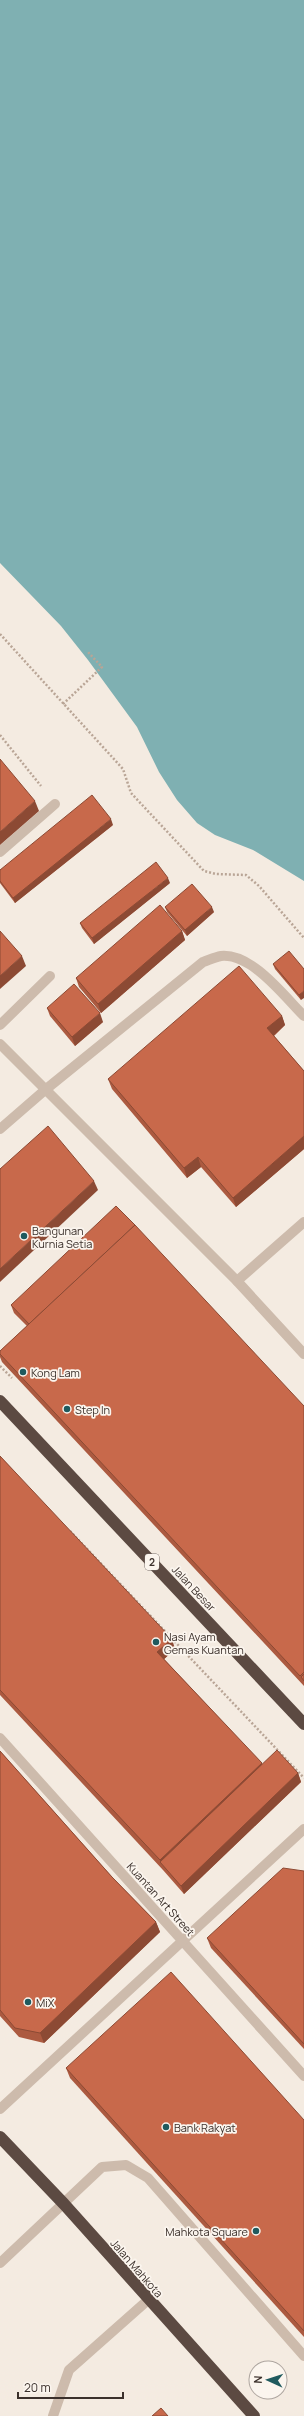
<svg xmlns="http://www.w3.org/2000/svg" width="304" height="2416" font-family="Manrope,sans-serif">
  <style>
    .water { fill: #7fb0b2 }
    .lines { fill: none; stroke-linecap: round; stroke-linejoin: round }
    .path { stroke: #b9a596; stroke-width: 2.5; stroke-dasharray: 2 2; stroke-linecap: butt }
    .minor { stroke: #cdbbac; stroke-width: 10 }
    .highway { stroke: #5c4a42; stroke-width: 12 }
    .wall { fill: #ac5a40 }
    .shaded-wall { fill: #8c4a34 }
    .building { fill: #c8694b; stroke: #8c4a34 }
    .poi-dot { fill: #1f5a5e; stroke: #fbf5ee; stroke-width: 1.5 }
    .labels { text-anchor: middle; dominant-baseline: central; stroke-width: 3.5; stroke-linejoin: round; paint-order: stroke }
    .shield { fill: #fbf5ee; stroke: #756b66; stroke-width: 1 }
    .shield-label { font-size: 10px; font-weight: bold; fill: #3b302b }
    .poi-label { font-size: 11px; fill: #3b302b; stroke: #fbf5ee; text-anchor: start }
    .street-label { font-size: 11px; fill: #3b302b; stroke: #fbf5ee }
  </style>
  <rect width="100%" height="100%" fill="#f4ebe1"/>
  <!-- water -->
  <polygon class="water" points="0,0 304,0 304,881 253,850 215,835 197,823 177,800 159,772 137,727 88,660 61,626 0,563"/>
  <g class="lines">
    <!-- path -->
    <g class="path">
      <polyline points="0,634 123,769 131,793 204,871 216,874 246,875 259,886 304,938"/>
      <polyline points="63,704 102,667 87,651"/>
      <polyline points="0,735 41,786"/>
      <polyline points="0,1366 12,1378"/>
      <polyline points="70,1531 304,1778"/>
    </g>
    <!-- minor -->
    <g class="minor">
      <polyline points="0,852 55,804"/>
      <polyline points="0,1025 50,976"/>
      <polyline points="0,1044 237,1281 304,1354"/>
      <path d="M0,1129L45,1090L203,962C209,960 215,957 221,956C252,953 284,996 304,1016"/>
      <polyline points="237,1281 304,1222"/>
      <polyline points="0,1738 304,2076"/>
      <polyline points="0,2109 304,1829"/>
      <polyline points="0,2263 102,2167 126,2165 148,2178 304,2356"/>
      <polyline points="53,2416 69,2370 148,2300"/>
    </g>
    <!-- highway -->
    <g class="highway">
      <polyline points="0,1401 304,1724"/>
      <polyline points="0,2137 64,2204 254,2416"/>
    </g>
  </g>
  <!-- wall -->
  <g class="wall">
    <polygon points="113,825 15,903 0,883 0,870"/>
    <polygon points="170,883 94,944 82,928 80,923"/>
    <polygon points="165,907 214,912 187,936 167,912"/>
    <polygon points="182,931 185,940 101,1013 79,987 76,978"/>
    <polygon points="273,964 304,969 301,1000 275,969"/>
    <polygon points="47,1008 103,1022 75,1046 50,1016"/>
    <polygon points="282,1016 285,1025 274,1036 304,1071 304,1149 236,1207 201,1167 187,1178 112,1089 108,1079"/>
    <polygon points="11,1305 304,1406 304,1686 2,1362 0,1357 0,1351 27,1326 14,1313"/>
    <polygon points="0,1456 175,1649 164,1659 262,1764 298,1773 301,1782 184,1894 163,1870 0,1695"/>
    <polygon points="0,1751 112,1877 156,1922 160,1932 44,2043 19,2037 0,2016"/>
    <polygon points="304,1871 304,2049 211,1948 207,1938"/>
    <polygon points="66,2068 304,2120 304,2337 70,2078"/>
  </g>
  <!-- shaded-wall -->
  <g class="shaded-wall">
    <polygon points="35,801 39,811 0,845 0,832"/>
    <polygon points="111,819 113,825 15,903 13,898"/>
    <polygon points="168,878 170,883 94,944 92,938"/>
    <polygon points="212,907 214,912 187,936 185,930"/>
    <polygon points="182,931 185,940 101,1013 98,1004"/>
    <polygon points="22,956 26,966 0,989 0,976"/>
    <polygon points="304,991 304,998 301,1000 299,995"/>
    <polygon points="100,1013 103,1022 75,1046 72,1037"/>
    <polygon points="282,1016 285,1025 271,1038 267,1028"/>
    <polygon points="304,1136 304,1149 236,1207 233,1198"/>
    <polygon points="198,1157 201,1167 187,1178 184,1168"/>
    <polygon points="94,1181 98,1190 0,1282 0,1269"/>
    <polygon points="172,1639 175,1649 161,1662 157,1652"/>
    <polygon points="262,1763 265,1773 160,1862 160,1860"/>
    <polygon points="298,1773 301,1782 184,1894 181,1886"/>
    <polygon points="156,1922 160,1932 44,2043 40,2033"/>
  </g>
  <!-- building -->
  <g class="building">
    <polygon points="0,759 35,801 0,832"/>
    <polygon points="92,795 111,819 13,898 0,881 0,870"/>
    <polygon points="156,862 168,878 92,938 80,923"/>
    <polygon points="192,884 212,907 185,930 165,907"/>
    <polygon points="160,905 182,931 98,1004 76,978"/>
    <polygon points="0,931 22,956 0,976"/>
    <polygon points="289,951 304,969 304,991 299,995 273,964"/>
    <polygon points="239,966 282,1016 267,1028 304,1071 304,1136 233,1198 198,1157 184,1168 108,1079"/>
    <polygon points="74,984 100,1013 72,1037 47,1008"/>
    <polygon points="48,1126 94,1181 0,1269 0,1169"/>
    <polygon points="116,1206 135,1225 29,1324 11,1305"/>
    <polygon points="135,1225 304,1406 304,1672 300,1676 0,1354 0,1351"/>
    <polygon points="0,1456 172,1639 157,1652 262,1763 160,1860 0,1690"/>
    <polygon points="304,1674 304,1681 301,1677"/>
    <polygon points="277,1750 298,1773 181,1886 160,1862"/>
    <polygon points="0,1751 112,1877 156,1922 40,2033 15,2028 0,2010"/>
    <polygon points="283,1868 304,1871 304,2044 207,1938"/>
    <polygon points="171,1972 304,2120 304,2331 66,2068"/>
    <polygon points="161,2408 168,2416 152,2416"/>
  </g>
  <!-- markers -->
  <g class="poi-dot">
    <circle cx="24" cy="1236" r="4"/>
    <circle cx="23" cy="1372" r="4"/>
    <circle cx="67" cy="1409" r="4"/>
    <circle cx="156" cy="1642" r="4"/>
    <circle cx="28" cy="2002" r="4"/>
    <circle cx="166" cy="2127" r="4"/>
    <circle cx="256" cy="2231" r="4"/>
  </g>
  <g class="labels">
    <!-- shield labels -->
    <rect class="shield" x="145" y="1554" width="14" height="16" rx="3"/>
    <g class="shield-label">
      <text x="152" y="1562">2</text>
    </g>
    <!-- poi labels -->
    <g class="poi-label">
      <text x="32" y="1230">Bangunan<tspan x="32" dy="13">Kurnia Setia</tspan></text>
      <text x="31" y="1372">Kong Lam</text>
      <text x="75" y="1409">Step In</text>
      <text x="164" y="1636">Nasi Ayam<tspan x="164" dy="13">Gemas Kuantan</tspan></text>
      <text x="36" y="2002">MiX</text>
      <text x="174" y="2127">Bank Rakyat</text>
      <text x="248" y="2231" text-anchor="end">Mahkota Square</text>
    </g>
    <!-- street labels -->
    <g class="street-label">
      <text transform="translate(194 1588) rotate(47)">Jalan Besar</text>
      <text transform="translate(161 1899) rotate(48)">Kuantan Art Street</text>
      <text transform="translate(137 2268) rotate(49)">Jalan Mahkota</text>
    </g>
  </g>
  <!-- north arrow -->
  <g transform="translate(268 2380) rotate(273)"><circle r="19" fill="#fbf5ee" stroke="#aea6a0"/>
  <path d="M0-3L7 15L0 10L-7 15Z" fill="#1f5a5e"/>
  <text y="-6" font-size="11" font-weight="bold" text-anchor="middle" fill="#3b302b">N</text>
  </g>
  <!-- scale -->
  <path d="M18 2392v6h105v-6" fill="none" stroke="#3b302b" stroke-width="2"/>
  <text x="24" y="2392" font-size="12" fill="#3b302b" stroke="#fbf5ee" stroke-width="3" paint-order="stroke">20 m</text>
</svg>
